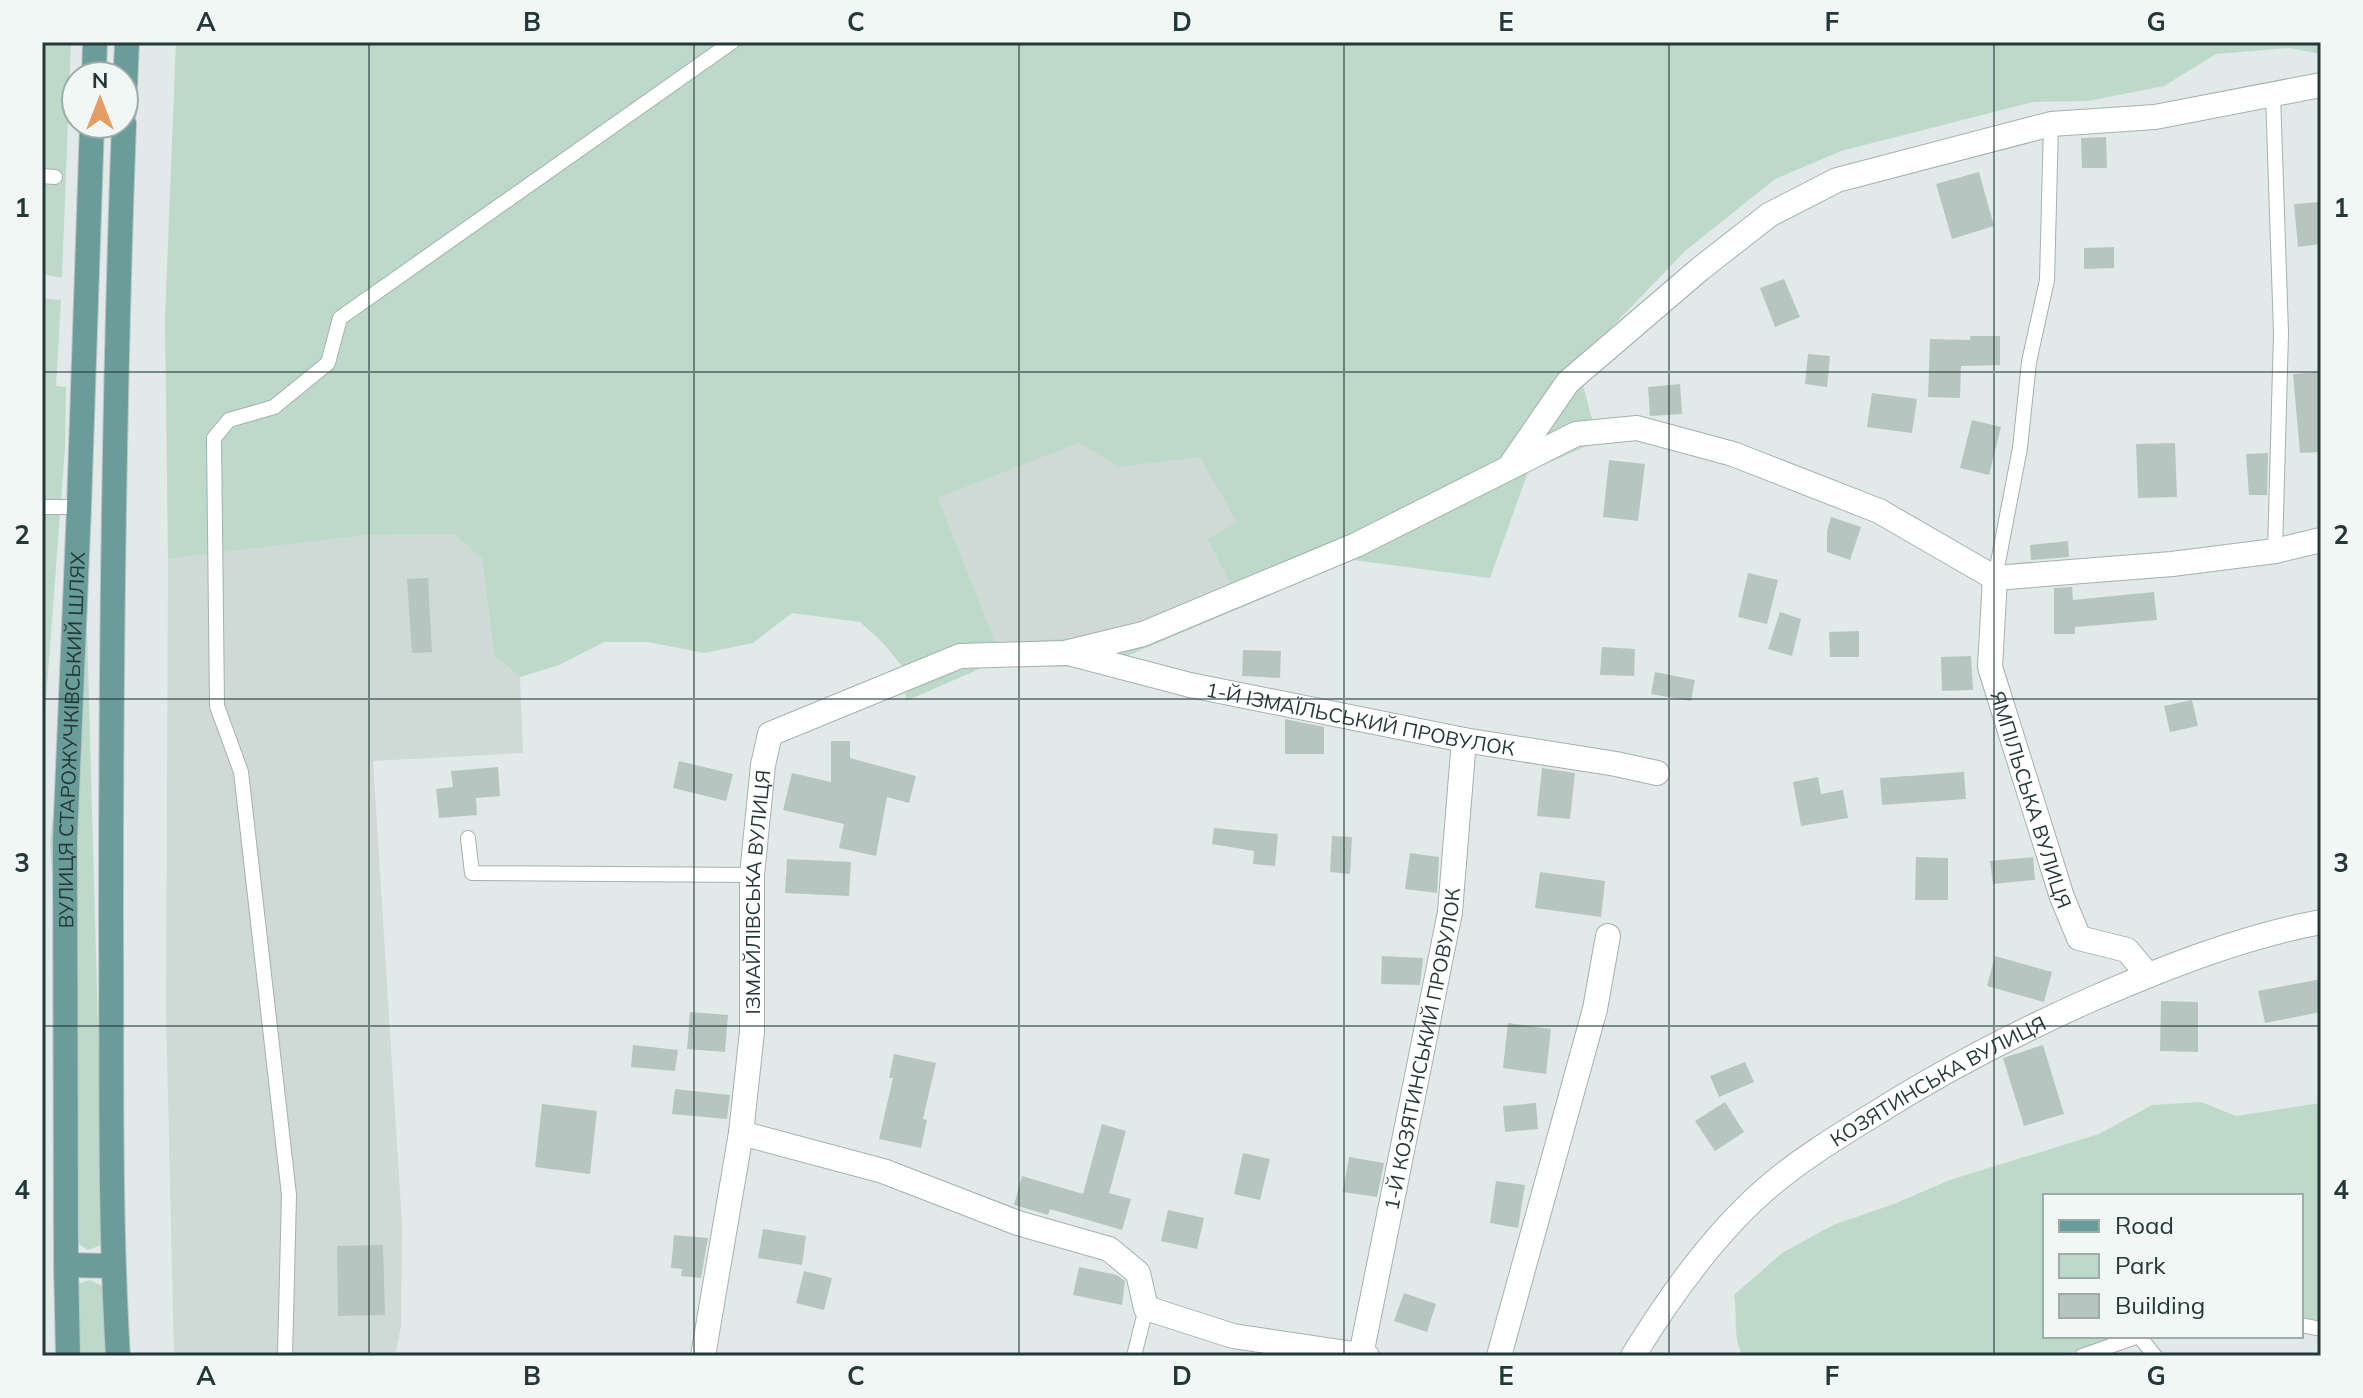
<svg xmlns="http://www.w3.org/2000/svg" width="2363" height="1398" font-family="Mulish,sans-serif">
  <style>
    .built { fill: #cfdad7 }
    .green { fill: #bcd9ca; fill-rule: evenodd }
    .building { fill: #b7c5c1 }
    .lines { fill: none; stroke-linecap: round; stroke-linejoin: round }
    .service-casing { stroke: #a4b1b0; stroke-width: 16 }
    .minor-casing { stroke: #a4b1b0; stroke-width: 26 }
    .primary-casing { stroke: #bdc4c3; stroke-width: 26 }
    .service { stroke: #fff; stroke-width: 14 }
    .minor { stroke: #fff; stroke-width: 24 }
    .primary { stroke: #6a9c99; stroke-width: 24 }
    .grid { fill: none; stroke: #233938; stroke-width: 2; stroke-opacity: 0.55 }
    .labels { text-anchor: middle; dominant-baseline: central; stroke-width: 6; stroke-linejoin: round; paint-order: stroke }
    .street-label { font-size: 20px; fill: #233938; stroke: #f1f7f5 }
    .neatline { fill: none; stroke: #233938; stroke-width: 3 }
    .grid-label { font-size: 26px; text-anchor: middle; font-weight: bold; fill: #233938 }
  </style>
  <rect width="100%" height="100%" fill="#e1eae8"/>
  <!-- built -->
  <g class="built">
    <polygon points="1079,443 1119,467 1200,456 1238,522 1232,586 1122,633 996,644 938,498"/>
    <polygon points="454,534 482,559 494,655 520,677 523,753 373,761 402,1224 401,1326 395,1356 174,1356 166,1012 168,559 366,535"/>
  </g>
  <!-- green -->
  <g class="green">
    <polygon points="42,42 71,42 62,278 42,274"/>
    <path d="M176,42H2321V54L2289,48L2216,54L2164,86L2088,101L2033,102L1841,151L1775,179L1685,251L1577,363L1598,441L1528,472L1490,578L1353,560L1101,667L986,666L906,701L903,667L883,643L860,622L792,613L753,643L704,653L648,642H604L559,665L520,677L494,655L482,559L454,534L366,535L168,559L165,319ZM1079,443L1119,467L1200,457L1237,522L1208,539L1231,586L1122,633L996,644L938,498Z"/>
    <polygon points="42,298 61,300 56,386 66,387 65,447 42,753"/>
    <polygon points="84,519 104,1244 88,1250 73,1240 50,842"/>
    <path d="M2201,1102L2236,1116L2321,1103V1320L2301,1319V1196H2045V1336H2114L2083,1350L2054,1356H1743C1732,1336 1738,1317 1734,1295L1782,1253L1833,1225L1894,1204L1950,1180L2099,1134L2152,1105Z"/>
    <polygon points="90,1280 104,1287 109,1356 81,1356 76,1284"/>
  </g>
  <!-- building -->
  <g class="building">
    <polygon points="2106,137 2107,168 2082,168 2081,138"/>
    <polygon points="1979,172 1994,226 1952,239 1936,184"/>
    <polygon points="2321,202 2321,244 2298,247 2294,204"/>
    <polygon points="2114,247 2114,268 2084,269 2084,248"/>
    <polygon points="1784,279 1800,317 1775,327 1760,288"/>
    <polygon points="1970,336 2000,336 2000,365 1961,366 1960,398 1928,397 1930,339 1970,340"/>
    <polygon points="1808,354 1830,356 1827,387 1805,384"/>
    <polygon points="2321,372 2321,410 2318,410 2320,452 2300,453 2293,374"/>
    <polygon points="1680,384 1682,414 1650,416 1648,387"/>
    <polygon points="1872,393 1917,399 1912,433 1867,427"/>
    <polygon points="1972,420 2001,427 1989,475 1960,468"/>
    <polygon points="2175,443 2177,497 2138,498 2136,444"/>
    <polygon points="2268,453 2267,495 2249,495 2246,454"/>
    <polygon points="1609,460 1645,464 1638,521 1603,517"/>
    <polygon points="1831,517 1861,527 1850,560 1827,552 1827,531"/>
    <polygon points="2068,541 2069,557 2031,560 2030,545"/>
    <polygon points="1748,573 1778,580 1767,624 1738,617"/>
    <polygon points="428,578 432,652 412,653 407,579"/>
    <polygon points="2072,587 2073,600 2154,592 2157,620 2075,627 2075,634 2054,634 2054,588"/>
    <polygon points="1780,612 1801,619 1792,656 1768,649"/>
    <polygon points="1859,631 1859,657 1830,657 1829,632"/>
    <polygon points="1602,647 1635,649 1634,676 1600,675"/>
    <polygon points="1243,650 1281,651 1280,678 1242,676"/>
    <polygon points="1971,656 1973,690 1942,691 1941,657"/>
    <polygon points="1655,672 1695,680 1691,701 1651,694"/>
    <polygon points="2192,700 2198,726 2170,732 2164,706"/>
    <polygon points="1285,719 1324,727 1324,754 1285,754"/>
    <polygon points="831,741 850,741 850,758 916,776 909,803 887,797 876,856 839,848 844,824 783,810 792,773 831,782"/>
    <polygon points="679,761 733,774 726,801 673,788"/>
    <polygon points="498,767 500,796 476,798 477,815 439,818 436,789 453,787 451,771"/>
    <polygon points="1542,768 1575,773 1570,819 1537,816"/>
    <polygon points="1964,772 1966,799 1882,805 1880,778"/>
    <polygon points="1818,777 1821,794 1843,790 1848,818 1801,826 1793,782"/>
    <polygon points="1214,828 1278,834 1275,866 1253,864 1254,851 1212,844"/>
    <polygon points="1332,836 1352,837 1350,874 1330,872"/>
    <polygon points="1410,853 1439,857 1437,893 1405,889"/>
    <polygon points="1916,857 1948,858 1948,900 1915,900"/>
    <polygon points="2033,857 2035,880 1993,884 1990,861"/>
    <polygon points="787,859 851,862 849,896 785,893"/>
    <polygon points="1540,872 1605,881 1601,917 1535,908"/>
    <polygon points="1382,956 1423,958 1420,985 1381,984"/>
    <polygon points="1995,956 2052,972 2044,1002 1987,986"/>
    <polygon points="2321,979 2321,1012 2265,1023 2258,991"/>
    <polygon points="2161,1001 2198,1002 2198,1052 2160,1051"/>
    <polygon points="690,1012 728,1015 725,1052 687,1049"/>
    <polygon points="1508,1023 1551,1029 1546,1074 1503,1068"/>
    <polygon points="633,1045 678,1050 675,1071 631,1067"/>
    <polygon points="2043,1045 2064,1114 2024,1126 2003,1058"/>
    <polygon points="894,1054 936,1063 923,1119 927,1120 921,1148 879,1139 893,1078 889,1078"/>
    <polygon points="1745,1062 1754,1082 1719,1097 1710,1076"/>
    <polygon points="675,1089 730,1095 727,1119 672,1114"/>
    <polygon points="1725,1102 1744,1132 1715,1151 1695,1121"/>
    <polygon points="1536,1103 1538,1129 1505,1132 1503,1106"/>
    <polygon points="542,1104 597,1111 590,1174 535,1167"/>
    <polygon points="1102,1124 1126,1131 1109,1193 1131,1199 1122,1230 1050,1209 1048,1215 1014,1205 1022,1176 1083,1194"/>
    <polygon points="1243,1153 1270,1159 1260,1200 1234,1194"/>
    <polygon points="1349,1157 1384,1163 1377,1197 1343,1192"/>
    <polygon points="1496,1181 1525,1185 1518,1228 1490,1223"/>
    <polygon points="1168,1210 1204,1218 1197,1249 1161,1241"/>
    <polygon points="763,1229 806,1236 802,1265 758,1258"/>
    <polygon points="674,1235 708,1238 701,1278 681,1276 682,1269 671,1268"/>
    <polygon points="383,1245 385,1315 338,1316 337,1246"/>
    <polygon points="1079,1267 1117,1275 1125,1281 1122,1305 1073,1295"/>
    <polygon points="804,1271 832,1278 824,1310 796,1303"/>
    <polygon points="1404,1293 1436,1304 1427,1332 1394,1321"/>
  </g>
  <g class="lines">
    <!-- service casing -->
    <g class="service-casing">
      <g id="service">
        <polyline points="2273,94 2281,333 2275,551"/>
        <polyline points="42,176 55,177"/>
        <polyline points="42,507 79,507"/>
        <polyline points="1995,578 2020,448 2029,362 2047,280 2051,124"/>
        <polyline points="468,838 472,873 752,875"/>
        <polyline points="2301,1325 2321,1329"/>
        <polyline points="2139,1336 2155,1356"/>
        <polyline points="285,1356 289,1195 241,772 217,706 214,438 229,420 274,407 328,363 340,318 732,42"/>
        <polyline points="1134,1356 1146,1308"/>
        <polyline points="2082,1356 2139,1336"/>
      </g>
    </g>
    <!-- minor casing -->
    <g class="minor-casing">
      <g id="minor">
        <polyline points="1510,466 1568,382 1700,269 1769,215 1837,180 2051,124 2155,117 2321,85"/>
        <path id="s1" d="M1995,578L1990,667L2062,897L2079,938L2127,950L2148,975"/>
        <path id="s2" d="M1068,653L1190,685L1464,740L1616,764L1657,773"/>
        <polyline points="741,1133 883,1171 1018,1223 1109,1249 1138,1273 1146,1308 1233,1336 1367,1356"/>
        <path id="s3" d="M1361,1355L1450,912L1464,740"/>
        <path id="s4" d="M703,1356L741,1133L752,1032V875L763,765L770,734L960,656L1065,653L1143,634L1356,545L1576,434L1637,428L1733,454L1879,511L1995,578L2172,564L2275,551L2321,540"/>
        <polyline points="1499,1356 1595,1009 1608,936"/>
        <path id="s5" d="M1633,1356C1671,1294 1717,1229 1773,1183C1804,1157 1839,1136 1873,1115C1944,1070 2016,1033 2092,999C2166,967 2242,937 2321,922"/>
      </g>
    </g>
    <!-- primary casing -->
    <g class="primary-casing">
      <g id="primary">
        <polyline points="94,76 95,42"/>
        <polyline points="124,112 127,42"/>
        <polyline points="66,1265 112,1266"/>
        <path id="s6" d="M68,1356L66,1265L65,840L79,507L92,124"/>
        <path d="M118,1356C109,1210 112,1063 111,916C111,652 114,388 124,124"/>
      </g>
    </g>
    <!-- service -->
    <use href="#service" class="service"/>
    <!-- minor -->
    <use href="#minor" class="minor"/>
    <!-- primary -->
    <use href="#primary" class="primary"/>
  </g>
  <!-- grid -->
  <path class="grid" d="M369,42V1356M694,42V1356M1019,42V1356M1344,42V1356M1669,42V1356M1994,42V1356M42,372H2321M42,699H2321M42,1026H2321"/>
  <g class="labels">
    <!-- street labels -->
    <g class="street-label">
      <text stroke="none"><textPath href="#s2" startOffset="300">1-Й ІЗМАЇЛЬСЬКИЙ ПРОВУЛОК</textPath></text>
      <text stroke="none"><textPath href="#s6" startOffset="616">ВУЛИЦЯ СТАРОЖУЧКІВСЬКИЙ ШЛЯХ</textPath></text>
      <text stroke="none"><textPath href="#s1" startOffset="228">ЯМПІЛЬСЬКА ВУЛИЦЯ</textPath></text>
      <text stroke="none"><textPath href="#s4" startOffset="468">ІЗМАЙЛІВСЬКА ВУЛИЦЯ</textPath></text>
      <text stroke="none"><textPath href="#s3" startOffset="312">1-Й КОЗЯТИНСЬКИЙ ПРОВУЛОК</textPath></text>
      <text stroke="none"><textPath href="#s5" startOffset="418">КОЗЯТИНСЬКА ВУЛИЦЯ</textPath></text>
    </g>
  </g>
  <!-- border -->
  <rect width="2363" height="1398" fill="none" stroke="#f1f7f5" stroke-width="88"/>
  <!-- legend -->
  <rect x="2043" y="1194" width="260" height="144" fill="#f1f7f5" stroke="#9faba9" stroke-width="2"/>
  <rect x="2059" y="1220" width="40" height="12" fill="#6a9c99" stroke="#9faba9" stroke-width="2"/>
  <text x="2115" y="1234" font-size="24" fill="#233938">Road</text>
  <rect x="2059" y="1254" width="40" height="24" fill="#bcd9ca" stroke="#9faba9" stroke-width="2"/>
  <text x="2115" y="1274" font-size="24" fill="#233938">Park</text>
  <rect x="2059" y="1294" width="40" height="24" fill="#b7c5c1" stroke="#9faba9" stroke-width="2"/>
  <text x="2115" y="1314" font-size="24" fill="#233938">Building</text>
  <!-- north arrow -->
  <g transform="translate(100 100)"><circle r="38" fill="#f1f7f5" stroke="#9faba9" stroke-width="2"/>
  <path d="M0-6L14 30L0 20L-14 30Z" fill="#e49e65"/>
  <text y="-12" font-size="22" font-weight="bold" text-anchor="middle" fill="#233938">N</text>
  </g>
  <rect x="44" y="44" width="2275" height="1310" class="neatline"/>
  <g class="grid-label">
    <text x="206" y="31">A</text>
    <text x="532" y="31">B</text>
    <text x="856" y="31">C</text>
    <text x="1182" y="31">D</text>
    <text x="1506" y="31">E</text>
    <text x="1832" y="31">F</text>
    <text x="2156" y="31">G</text>
    <text x="22" y="217">1</text>
    <text x="2341" y="217">1</text>
    <text x="22" y="544">2</text>
    <text x="2341" y="544">2</text>
    <text x="22" y="872">3</text>
    <text x="2341" y="872">3</text>
    <text x="22" y="1199">4</text>
    <text x="2341" y="1199">4</text>
    <text x="206" y="1385">A</text>
    <text x="532" y="1385">B</text>
    <text x="856" y="1385">C</text>
    <text x="1182" y="1385">D</text>
    <text x="1506" y="1385">E</text>
    <text x="1832" y="1385">F</text>
    <text x="2156" y="1385">G</text>
  </g>
</svg>
